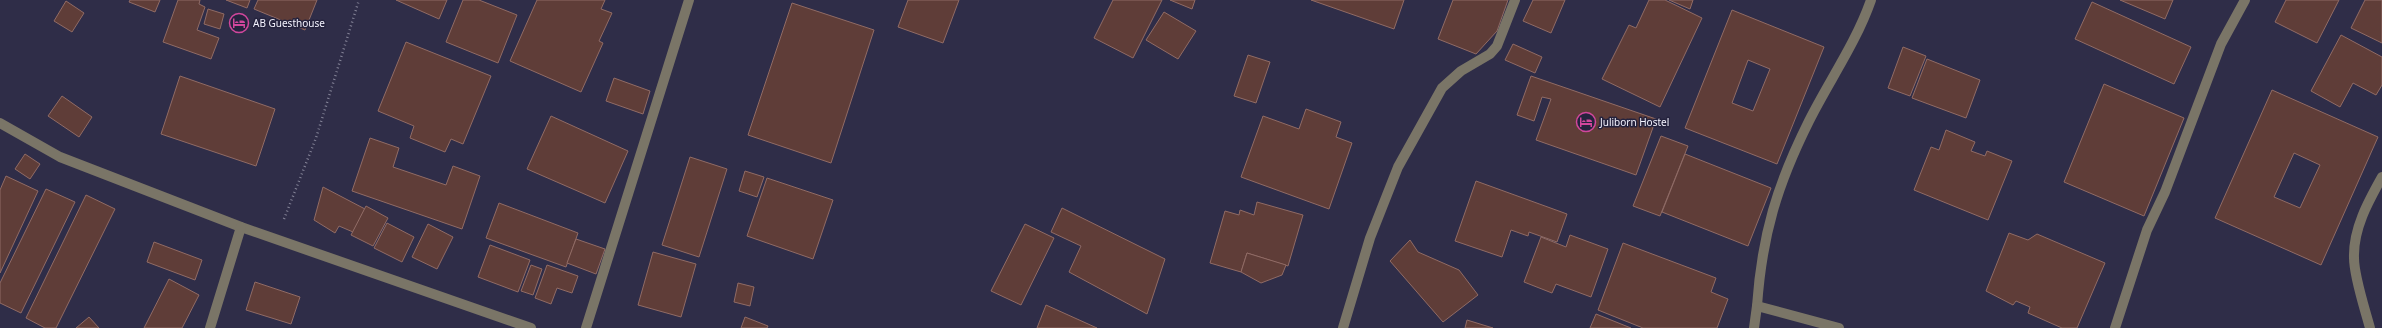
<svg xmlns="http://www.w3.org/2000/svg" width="2382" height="328" font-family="'Noto Sans',sans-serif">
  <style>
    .building { fill: #5f3d38; stroke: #906b65; fill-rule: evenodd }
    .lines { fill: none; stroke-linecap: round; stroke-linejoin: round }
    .path { stroke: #848397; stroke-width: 2.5; stroke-dasharray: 1 3; stroke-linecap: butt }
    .street { stroke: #7a7567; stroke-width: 10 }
    .labels { text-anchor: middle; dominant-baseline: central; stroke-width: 3; stroke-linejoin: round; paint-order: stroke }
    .poi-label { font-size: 10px; fill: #f3f2fd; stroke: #25233e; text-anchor: start }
  </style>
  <rect width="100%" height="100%" fill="#2f2d48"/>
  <!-- building -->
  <g class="building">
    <polygon points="130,0 160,0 155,12 129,2"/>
    <polygon points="178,0 200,0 199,4 205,7 197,30 219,38 211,59 163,42"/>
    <polygon points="226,0 250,0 247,8"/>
    <polygon points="258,0 317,0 305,30 254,9"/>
    <polygon points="396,0 447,0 439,19"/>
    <polygon points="463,0 479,0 517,15 498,63 446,42"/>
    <polygon points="537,0 605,0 601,9 612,13 599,41 603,43 581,92 510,61"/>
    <polygon points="908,0 959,0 943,43 898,27"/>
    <polygon points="1113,0 1162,0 1133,58 1094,38"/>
    <polygon points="1170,0 1195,0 1192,9"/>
    <polygon points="1311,0 1404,0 1394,29"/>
    <polygon points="1453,0 1508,0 1497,31 1476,54 1438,39"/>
    <polygon points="1533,0 1565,0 1551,33 1523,21"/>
    <polygon points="1649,0 1665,0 1702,18 1660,107 1602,79 1629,25 1636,28"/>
    <polygon points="1669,0 1693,0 1690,9"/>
    <polygon points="2120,0 2173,0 2165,19"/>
    <polygon points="2286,0 2339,0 2317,43 2275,22"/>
    <polygon points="2365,0 2382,0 2382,43 2351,28"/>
    <polygon points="66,1 84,13 72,32 54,21"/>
    <polygon points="2092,2 2191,47 2174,84 2075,39"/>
    <polygon points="792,3 874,30 831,163 748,135"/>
    <polygon points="208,9 224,14 220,29 204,24"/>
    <path d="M1732,10L1824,47L1777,164L1685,128ZM1748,60L1770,69L1753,111L1732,103Z"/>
    <polygon points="1164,12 1196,31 1178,59 1146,40"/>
    <polygon points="2341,35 2382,57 2382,85 2376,95 2353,83 2340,107 2311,91"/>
    <polygon points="406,42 491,76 463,144 451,139 445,152 410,138 414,126 378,111"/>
    <polygon points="1513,44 1542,57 1535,73 1505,60"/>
    <polygon points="1903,47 1926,56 1910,96 1888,88"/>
    <polygon points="1248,55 1270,62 1256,103 1234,96"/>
    <polygon points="1927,59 1980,80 1966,118 1912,98"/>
    <polygon points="180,76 275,109 256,166 161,134"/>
    <polygon points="1531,76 1656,119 1636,175 1536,140 1551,99 1542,97 1534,121 1517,115"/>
    <polygon points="614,78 650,91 643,114 606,101"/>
    <polygon points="2104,84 2184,118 2144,216 2064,182"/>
    <path d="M2272,90L2378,137L2321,265L2215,218ZM2294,153L2320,165L2300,208L2274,197Z"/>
    <polygon points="62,96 92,117 79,137 48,116"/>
    <polygon points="1306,109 1341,122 1336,137 1352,143 1329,209 1241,177 1263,116 1299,129"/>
    <polygon points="551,116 628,151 605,203 527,169"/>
    <polygon points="1946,130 1975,142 1971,151 1985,156 1987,151 2012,161 1988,220 1914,190 1931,147 1939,150"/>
    <polygon points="1661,136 1688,146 1660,216 1633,206"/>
    <polygon points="370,138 399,148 393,167 446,185 453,166 480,176 462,229 352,191"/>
    <polygon points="25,154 40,164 30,179 15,169"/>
    <polygon points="1685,154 1771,188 1748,246 1662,212"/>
    <polygon points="690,157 727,169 699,257 662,245"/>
    <polygon points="745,171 764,177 757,197 739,191"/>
    <polygon points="6,176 38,191 0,273 0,190"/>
    <polygon points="767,178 833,200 813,259 747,236"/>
    <polygon points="1476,181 1567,214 1557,242 1529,232 1528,236 1511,230 1502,257 1455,241"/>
    <polygon points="323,187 365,209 353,232 339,226 335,233 314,220"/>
    <polygon points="46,189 75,202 21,313 0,303 0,283"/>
    <polygon points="86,195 115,209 56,328 45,328 26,318"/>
    <polygon points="1257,202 1303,215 1288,266 1247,253 1241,272 1210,263 1225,211 1239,215 1240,210 1254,215"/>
    <polygon points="499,203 578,233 566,267 486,238"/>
    <polygon points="366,206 388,218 373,246 351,235"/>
    <polygon points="1062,208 1165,259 1147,314 1069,272 1081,246 1051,232"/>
    <polygon points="387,223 414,237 402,262 374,248"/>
    <polygon points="428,224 453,237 437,269 412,257"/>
    <polygon points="1025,224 1054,238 1021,305 991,291"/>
    <polygon points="2009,233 2028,240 2037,234 2105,263 2077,328 2062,328 2028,313 2030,307 2016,301 2013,305 1986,291"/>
    <polygon points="1570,235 1608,249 1591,297 1556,284 1552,293 1524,282 1541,237 1566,247"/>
    <polygon points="576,239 605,249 596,274 567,263"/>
    <polygon points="1410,240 1418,252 1459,270 1478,295 1443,322 1390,261"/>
    <polygon points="154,242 202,260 195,280 147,262"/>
    <polygon points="1623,243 1716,278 1711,292 1728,299 1717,328 1643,328 1598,310"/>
    <polygon points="490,245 530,260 518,292 478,277"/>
    <polygon points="653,252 696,264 681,317 638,305"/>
    <polygon points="1247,253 1286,265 1282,275 1261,283 1241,272"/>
    <polygon points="531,265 542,269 533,295 521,291"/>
    <polygon points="547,265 578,276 572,293 557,288 551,304 535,298"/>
    <polygon points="169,279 199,295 182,328 144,328"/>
    <polygon points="255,282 300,297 291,324 246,310"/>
    <polygon points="738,283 754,287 750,306 734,302"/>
    <polygon points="1046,305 1097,328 1037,328"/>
    <polygon points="1596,314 1631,328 1590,328"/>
    <polygon points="89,317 99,328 76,328"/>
    <polygon points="745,317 768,326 767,328 741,328"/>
    <polygon points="1467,320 1493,328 1465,328"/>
  </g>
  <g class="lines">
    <!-- path -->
    <polyline class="path" points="284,219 316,138 359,0"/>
    <!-- street -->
    <g class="street">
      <polyline points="0,123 60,157 241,227 531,328"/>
      <path d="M1757,306C1762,235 1777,185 1809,121C1829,81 1856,43 1871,0"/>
      <polyline points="210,328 241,227"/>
      <polyline points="586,328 689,0"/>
      <polyline points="1343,328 1370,238 1398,167 1442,88 1461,71 1490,54 1497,46 1515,0"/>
      <polyline points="1754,328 1757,306 1839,328"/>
      <polyline points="2115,328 2147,230 2165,192 2221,44 2245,0"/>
      <path d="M2370,328C2365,309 2354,277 2354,258C2353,229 2368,202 2382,177"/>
    </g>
  </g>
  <!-- icons -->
  <defs>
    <g id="hotel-ring" transform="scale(1)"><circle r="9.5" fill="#25233e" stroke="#d1479c" stroke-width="1.5"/><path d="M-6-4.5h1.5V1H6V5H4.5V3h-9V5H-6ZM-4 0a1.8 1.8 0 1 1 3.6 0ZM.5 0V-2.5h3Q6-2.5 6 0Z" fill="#d1479c"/></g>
  </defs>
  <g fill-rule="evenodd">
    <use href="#hotel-ring" x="239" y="23"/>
    <use href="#hotel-ring" x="1586" y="122"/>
  </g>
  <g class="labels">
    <!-- poi labels -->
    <g class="poi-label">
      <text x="253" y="23">AB Guesthouse</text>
      <text x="1600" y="122">Juliborn Hostel</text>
    </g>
  </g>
</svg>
